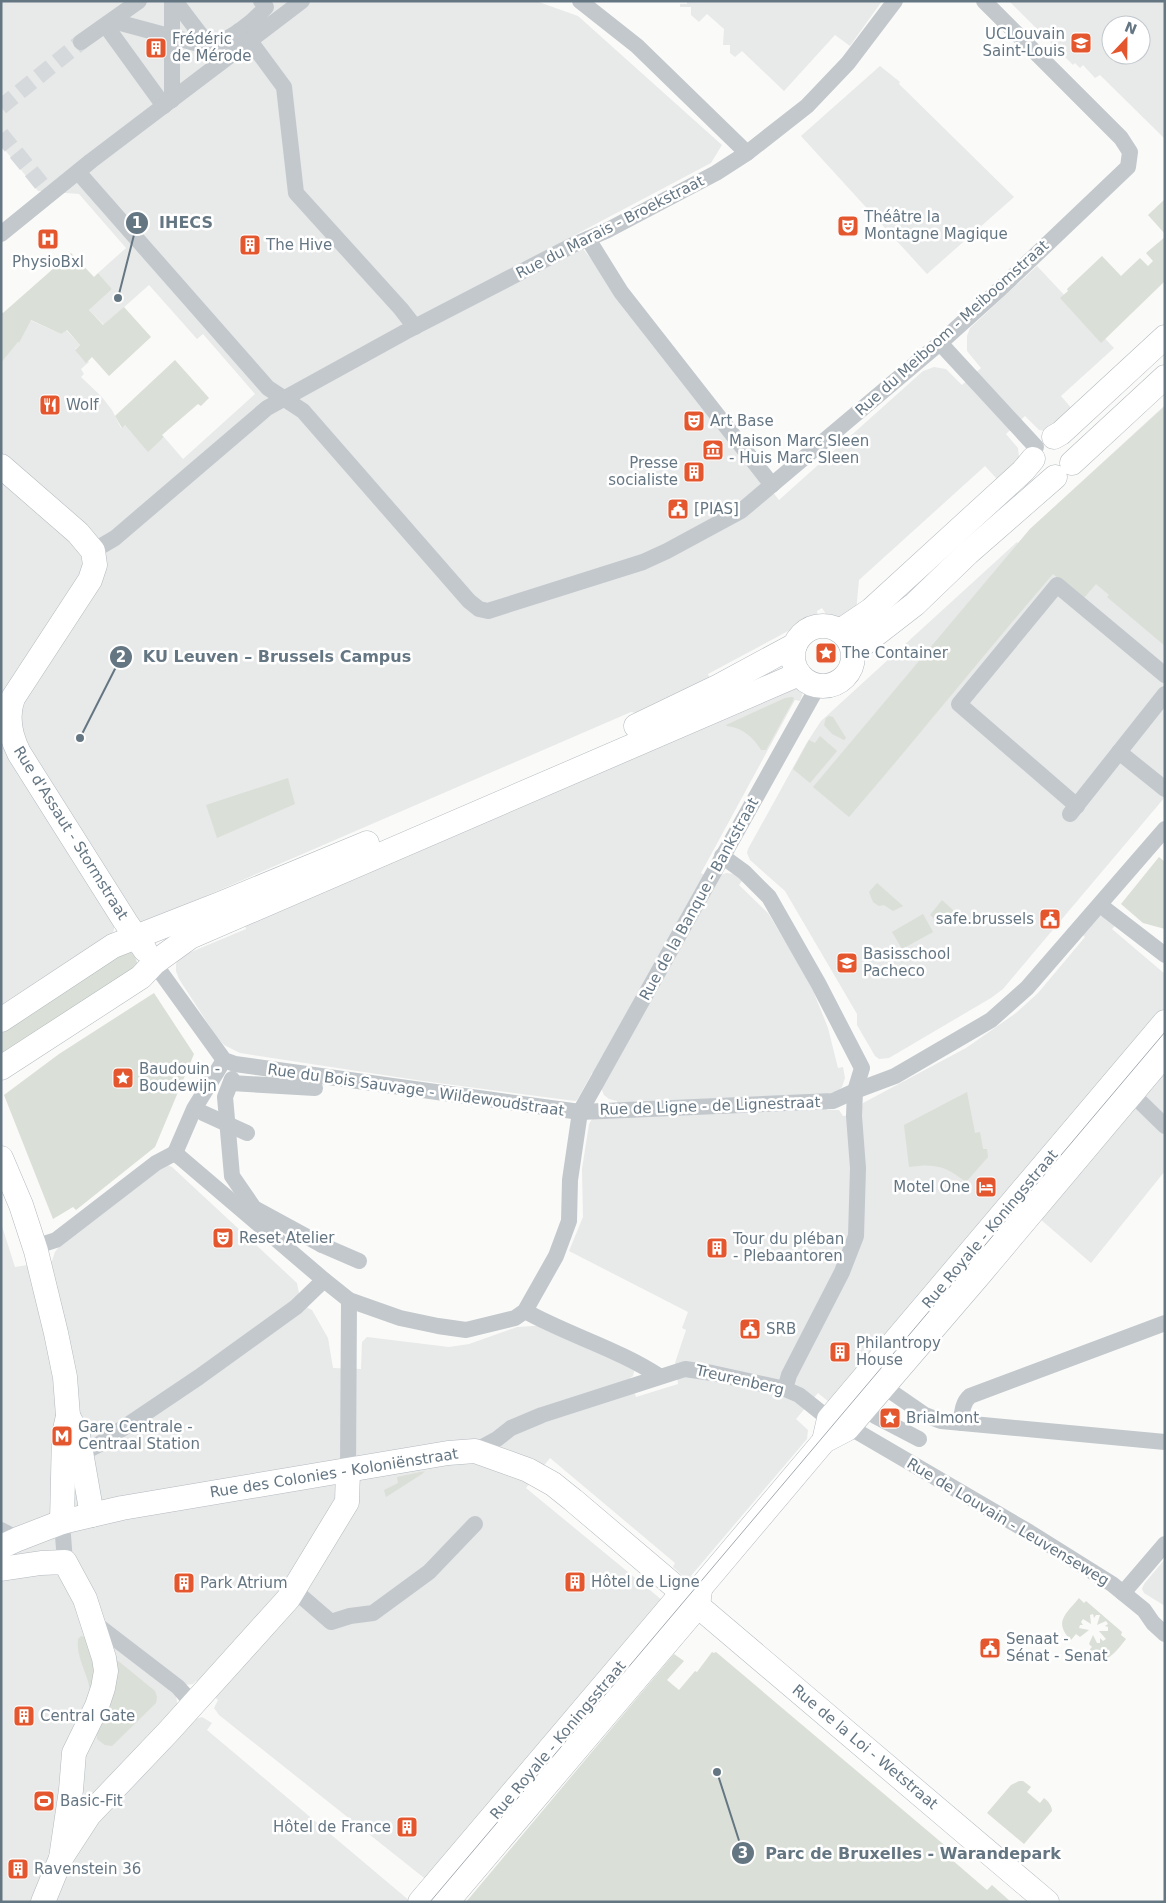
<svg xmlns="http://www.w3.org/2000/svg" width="1166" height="1903" font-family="'DejaVu Sans',sans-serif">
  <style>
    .built { fill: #e8e9e9; fill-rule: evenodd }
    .green { fill: #dadfd7 }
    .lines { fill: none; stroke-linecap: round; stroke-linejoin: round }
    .street-tunnel { stroke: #d5d9db; stroke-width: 16; stroke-dasharray: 16 8; stroke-linecap: butt }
    .secondary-casing { stroke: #b3babf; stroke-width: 25 }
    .street { stroke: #c3c8cc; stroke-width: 16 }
    .secondary { stroke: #fff; stroke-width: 24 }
    .tram { stroke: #a2aab0; stroke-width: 1 }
    .labels { text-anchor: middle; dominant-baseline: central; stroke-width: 5; stroke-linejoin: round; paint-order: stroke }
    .poi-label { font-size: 15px; fill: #657683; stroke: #fff; text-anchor: start }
    .street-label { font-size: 15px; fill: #657683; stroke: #fff }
    .leader { fill: none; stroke: #657683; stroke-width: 2 }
    .callout-dot { fill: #657683; stroke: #fff; stroke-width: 2 }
    .mark-label { font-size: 15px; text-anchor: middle; font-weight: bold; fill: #fff }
    .callout-label { font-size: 16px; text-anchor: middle; font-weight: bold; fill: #657683; stroke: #fff; stroke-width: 5; stroke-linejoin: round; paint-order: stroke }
  </style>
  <rect width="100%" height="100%" fill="#fafaf8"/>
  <!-- built -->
  <g class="built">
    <polygon points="1,1 536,1 578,16 722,145 711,163 573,236 779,500 923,371 934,367 946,369 962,385 981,368 967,351 967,336 970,328 1037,266 1114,348 1061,396 1073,410 1045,431 1039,430 1025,416 1006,434 1018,448 1019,457 1015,463 997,479 985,466 859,580 856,612 843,617 828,617 822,608 817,611 818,615 708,674 710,679 637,713 631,712 178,908 148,925 114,923 114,930 111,935 1,1007 1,363 18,342 19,343 30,320 61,334 66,330 80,345 75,349 86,362 88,361 89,362 81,369 84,374 81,377 102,397 112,410 121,428 125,425 148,451 164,437 183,459 255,394 203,334 197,339 149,285 104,325 89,310 112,289 98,273 126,248 79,194 38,191 1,145"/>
    <polygon points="687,1 882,1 850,46 835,35 784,91 742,51 735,57 730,53 730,45 723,45 724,29 707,14 699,22 691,15 691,7 680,7 680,4 687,4"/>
    <path d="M1009,1H1165V139L1100,75L1095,78L1083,65L1080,68L1075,63L1073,65ZM1111,25H1141V55H1111Z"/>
    <polygon points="880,66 900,82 899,84 1014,197 927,274 801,136"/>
    <polygon points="1165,405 1165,797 1003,989 991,998 889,1058 879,1059 875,1056 857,1025 857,1014 785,891 750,860 747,853 748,849 806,744 821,721 1017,542 1018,543 1030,529"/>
    <polygon points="800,682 803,685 804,690 800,701 795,700 701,873 715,881 721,875 726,873 735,874 742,881 739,885 768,913 802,969 814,993 828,1028 838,1068 843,1067 845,1078 842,1087 838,1091 827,1094 827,1110 839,1110 843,1116 860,1114 863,1103 966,1048 1016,1013 1038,993 1085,937 1080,933 1100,916 1106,917 1116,925 1112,929 1165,974 1165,1171 1091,1263 1010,1193 829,1402 818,1393 796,1419 808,1430 807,1439 690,1577 683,1576 673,1567 675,1563 550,1458 526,1488 662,1600 428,1881 219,1715 214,1708 218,1700 196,1681 193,1684 185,1685 176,1696 178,1707 195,1719 202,1717 212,1723 207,1730 411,1902 1,1902 1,1223 15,1267 52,1261 55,1252 58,1248 163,1167 168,1165 172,1167 297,1283 299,1293 306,1307 312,1310 328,1338 333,1368 361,1369 362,1342 367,1337 449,1347 469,1344 517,1327 533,1326 541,1326 635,1368 633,1376 630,1378 636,1397 678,1384 675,1363 686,1330 682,1328 688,1312 569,1251 583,1217 582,1169 589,1124 592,1119 617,1116 617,1101 609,1099 604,1095 601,1088 603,1079 592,1073 577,1100 575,1101 423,1081 240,1053 224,1045 216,1036 179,979 176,971 176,964 178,959 188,950 191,952 246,929 245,925"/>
    <polygon points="1165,1559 1165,1606 1144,1593 1142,1589 1144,1584"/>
  </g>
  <!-- green -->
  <g class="green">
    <polygon points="1165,199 1165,234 1148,215"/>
    <polygon points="1165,237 1165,281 1101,343 1060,298 1068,291 1067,289 1102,256 1121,276 1140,258 1148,266 1153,261 1146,253"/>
    <polygon points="71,253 94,277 98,273 112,289 89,310 103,325 124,307 151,337 109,376 92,357 86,363 75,350 80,345 67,330 61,334 31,320 19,343 18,342 1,363 1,311 3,313"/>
    <polygon points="175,360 209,398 201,406 198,404 162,435 164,437 148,452 125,425 122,428 115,416"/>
    <path d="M1165,406V646L1107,597L1109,595L1096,584L1083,599L1053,574C984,654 918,737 849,817L813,787L1030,529Z"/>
    <path d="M792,697L794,698L793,701L766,750H761C753,737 743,728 727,726L726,725L785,698Z"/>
    <polygon points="829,716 833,717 846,738 844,740 832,734 824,725 826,718"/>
    <polygon points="820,736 837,751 810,783 793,769 809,740 815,743"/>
    <polygon points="288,778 295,804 217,838 206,805"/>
    <polygon points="1159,857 1165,862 1165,929 1143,923 1121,904"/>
    <polygon points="877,883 903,906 893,911 884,905 879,906 873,902 869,892"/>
    <polygon points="942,900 954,911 942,925 930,915"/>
    <polygon points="923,914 933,932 902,949 892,932"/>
    <polygon points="122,951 128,951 134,954 138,965 1,1058 1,1029"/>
    <polygon points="154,993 194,1054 155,1147 76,1210 73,1207 53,1219 4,1095 59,1054"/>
    <path d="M967,1092L975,1133L980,1132L983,1149H987L988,1157L966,1182C946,1166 934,1163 909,1167L904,1125Z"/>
    <polygon points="425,1471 422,1474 386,1497 384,1490 398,1483 397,1477"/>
    <path d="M1079,1598L1084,1603L1086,1601L1122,1632L1121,1635L1126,1639C1115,1653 1104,1669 1086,1654L1092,1647L1089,1644L1093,1635L1097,1643H1100V1638L1103,1641L1106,1639L1099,1631H1108V1627L1105,1626L1108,1624L1106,1621L1097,1625L1100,1615H1096L1094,1618L1093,1614L1090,1615L1091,1624L1083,1619L1081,1622L1083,1625H1080L1079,1628L1089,1630L1080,1637L1076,1634L1071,1640C1053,1622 1066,1614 1079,1598Z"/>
    <path d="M81,1636L90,1638L155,1691L157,1697L156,1703L112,1746L105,1745L97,1739C96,1720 93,1700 88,1681C84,1668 76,1653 78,1639Z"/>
    <polygon points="712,1652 714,1653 716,1652 955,1854 951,1859 987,1890 992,1885 1011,1902 466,1902 674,1654 684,1661 667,1680 679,1690 695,1671 697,1672"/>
    <path d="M1019,1781H1023L1031,1787L1027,1792L1040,1803L1044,1798C1049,1802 1052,1806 1052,1811L1024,1844L987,1813L1011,1785Z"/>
  </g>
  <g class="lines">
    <!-- street-tunnel -->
    <g class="street-tunnel">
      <polyline points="1,107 81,42"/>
      <polyline points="1,134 44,187"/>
    </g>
    <!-- secondary casing -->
    <g class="secondary-casing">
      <g id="secondary">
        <polyline points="1054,437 1061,433 1165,337"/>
        <polyline points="1072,463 1165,377"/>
        <path d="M1,466L78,533L93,551L95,565L90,580L13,698C6,717 10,735 19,753L125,921L145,950"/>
        <circle cx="823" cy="656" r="30"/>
        <polyline points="840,631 871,610 1023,471 1033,459"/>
        <polyline points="853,652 915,604 968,553 1055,477"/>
        <polyline points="636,726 719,686 795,645"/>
        <polyline points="1,1020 113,946 220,904 367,843"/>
        <polyline points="1,1068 141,977 154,963 190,937 799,674"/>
        <polyline points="1,1158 21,1205 36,1251 56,1333 65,1377 68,1416 64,1434 62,1522"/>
        <polyline points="68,1416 78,1435 92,1515"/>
        <polyline points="824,1441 829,1419 1165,1022"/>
        <polyline points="1,1547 18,1539 62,1522 122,1508 448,1453 475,1451 528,1470 553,1484 573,1500 1047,1902"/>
        <polyline points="1,1569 41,1563 65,1562 85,1599 104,1658 106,1671 103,1688 97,1706 74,1753 71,1790 61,1858 43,1902"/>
        <polyline points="61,1858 89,1815 169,1731 288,1599 347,1502 348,1471"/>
        <polyline points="420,1902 682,1593 701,1587 824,1441 847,1429 980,1274 1165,1054"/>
        <polyline points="447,1902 698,1606 700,1590"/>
      </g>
    </g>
    <!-- street -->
    <g class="street">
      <polyline points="172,1 172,100"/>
      <polyline points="175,1 210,47"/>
      <polyline points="580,1 637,46 747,153"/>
      <path d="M113,21L210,47C230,39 252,24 266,7L261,1"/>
      <polyline points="106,26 164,106"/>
      <polyline points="239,31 253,45 284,87 296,193 401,309 415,327"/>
      <polyline points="81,42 139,1"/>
      <polyline points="78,172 268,388 303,411 469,601 479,609 488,611 643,562 667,551 741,511 940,343 1000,289 1128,167 1130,152 1121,138 984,1"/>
      <polyline points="1,234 91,161 302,1"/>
      <polyline points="588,239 621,292 772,485"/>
      <polyline points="940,343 1036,447"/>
      <polyline points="93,551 115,538 267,408 405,332 573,245 606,231 716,173 747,153 807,106 848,63 895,1"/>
      <polyline points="1119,752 1165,789"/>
      <polyline points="1077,806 959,704 1057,585 1165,675"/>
      <polyline points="1070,814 1165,694"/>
      <polyline points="722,856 744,872 769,897 818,983 862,1068 855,1091 854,1116 858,1168 856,1236 842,1272 789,1375 785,1389"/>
      <polyline points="1100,905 1165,955"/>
      <polyline points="154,963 224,1060 235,1064 580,1112 833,1101 855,1091 895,1076 991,1020 1027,988 1165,829"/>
      <polyline points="232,1079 225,1097 232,1176 254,1208 322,1245"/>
      <polyline points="231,1083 315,1088"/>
      <polyline points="1125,1087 1165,1126"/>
      <polyline points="203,1113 247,1133"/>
      <polyline points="175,1153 324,1280 349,1300 400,1318 438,1326 466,1330 515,1318 525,1311 556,1256 569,1221 570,1180 580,1112 818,686"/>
      <polyline points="175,1153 194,1109 224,1060"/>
      <polyline points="324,1240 322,1245 359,1261"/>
      <polyline points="34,1247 56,1240 156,1163 175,1153"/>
      <path d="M525,1311C568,1335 618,1349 659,1376"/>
      <polyline points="883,1386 925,1415 941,1421 1165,1442"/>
      <polyline points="875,1416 919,1439"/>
      <path d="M961,1423C962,1413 962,1403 970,1396L1165,1323"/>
      <polyline points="475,1451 497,1439 511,1428 542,1415 685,1369 712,1373 785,1389 799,1395 829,1419 847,1429 856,1431 1029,1532 1112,1584 1144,1610 1153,1623 1165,1634"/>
      <polyline points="73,1454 82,1453 98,1445 199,1377 296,1307 324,1280"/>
      <polyline points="348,1471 349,1300"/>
      <polyline points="62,1522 65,1562"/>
      <polyline points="1,1530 18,1539"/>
      <polyline points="294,1590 331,1622 350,1616 373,1613 429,1572 475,1524"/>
      <polyline points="1123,1593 1165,1544"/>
      <polyline points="92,1621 178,1687 193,1704"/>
    </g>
    <!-- secondary -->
    <use href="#secondary" class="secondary"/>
    <!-- tram -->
    <polyline class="tram" points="430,1902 1165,1032"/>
  </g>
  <!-- icons -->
  <defs>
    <g id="university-square" transform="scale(1.125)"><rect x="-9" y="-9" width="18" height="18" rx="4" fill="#e4572e" stroke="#fff"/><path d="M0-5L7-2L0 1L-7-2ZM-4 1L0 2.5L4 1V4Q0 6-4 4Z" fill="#fff"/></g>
    <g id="building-square" transform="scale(1.125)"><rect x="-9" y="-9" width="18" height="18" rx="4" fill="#e4572e" stroke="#fff"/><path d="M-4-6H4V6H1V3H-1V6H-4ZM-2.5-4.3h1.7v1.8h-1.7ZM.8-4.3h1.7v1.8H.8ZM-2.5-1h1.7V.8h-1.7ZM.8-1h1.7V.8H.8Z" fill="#fff"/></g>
    <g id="theatre-square" transform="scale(1.125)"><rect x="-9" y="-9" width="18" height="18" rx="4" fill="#e4572e" stroke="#fff"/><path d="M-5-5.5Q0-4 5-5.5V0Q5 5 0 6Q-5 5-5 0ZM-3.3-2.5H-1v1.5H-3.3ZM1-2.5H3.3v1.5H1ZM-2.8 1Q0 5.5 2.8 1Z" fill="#fff"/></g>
    <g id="hospital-square" transform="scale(1.125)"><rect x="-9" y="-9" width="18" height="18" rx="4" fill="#e4572e" stroke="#fff"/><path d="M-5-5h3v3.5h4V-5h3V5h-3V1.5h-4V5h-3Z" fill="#fff"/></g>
    <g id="restaurant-square" transform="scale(1.125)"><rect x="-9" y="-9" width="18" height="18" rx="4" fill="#e4572e" stroke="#fff"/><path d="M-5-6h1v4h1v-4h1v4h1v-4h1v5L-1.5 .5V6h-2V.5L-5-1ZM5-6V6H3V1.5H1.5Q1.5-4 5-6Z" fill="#fff"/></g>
    <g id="museum-square" transform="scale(1.125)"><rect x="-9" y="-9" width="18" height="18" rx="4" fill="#e4572e" stroke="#fff"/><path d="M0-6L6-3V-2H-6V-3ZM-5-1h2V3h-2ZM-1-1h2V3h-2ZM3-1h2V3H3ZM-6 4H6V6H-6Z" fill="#fff"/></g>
    <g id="civic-square" transform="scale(1.125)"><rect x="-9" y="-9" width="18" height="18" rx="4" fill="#e4572e" stroke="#fff"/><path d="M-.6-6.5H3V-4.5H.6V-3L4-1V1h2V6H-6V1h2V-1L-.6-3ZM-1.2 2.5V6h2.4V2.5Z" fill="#fff"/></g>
    <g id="sight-square" transform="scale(1.125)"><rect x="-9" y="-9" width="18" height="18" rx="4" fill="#e4572e" stroke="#fff"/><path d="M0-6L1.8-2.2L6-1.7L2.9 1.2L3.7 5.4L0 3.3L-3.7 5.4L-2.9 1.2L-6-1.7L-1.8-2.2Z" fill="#fff"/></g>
    <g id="school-square" transform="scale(1.125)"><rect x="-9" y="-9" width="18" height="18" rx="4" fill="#e4572e" stroke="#fff"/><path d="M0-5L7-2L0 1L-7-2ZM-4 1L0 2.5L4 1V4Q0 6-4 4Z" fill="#fff"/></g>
    <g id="hotel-square" transform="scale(1.125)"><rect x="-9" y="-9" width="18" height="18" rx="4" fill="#e4572e" stroke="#fff"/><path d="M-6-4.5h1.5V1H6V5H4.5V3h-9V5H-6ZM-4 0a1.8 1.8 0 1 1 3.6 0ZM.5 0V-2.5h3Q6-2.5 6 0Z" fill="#fff"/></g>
    <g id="metro-square" transform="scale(1.125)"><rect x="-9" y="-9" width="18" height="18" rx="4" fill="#e4572e" stroke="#fff"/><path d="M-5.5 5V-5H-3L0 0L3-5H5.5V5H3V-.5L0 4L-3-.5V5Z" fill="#fff"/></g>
    <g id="stadium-square" transform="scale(1.125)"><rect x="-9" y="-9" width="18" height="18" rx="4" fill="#e4572e" stroke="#fff"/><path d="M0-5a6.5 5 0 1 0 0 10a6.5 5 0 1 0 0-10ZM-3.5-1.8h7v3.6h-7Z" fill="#fff"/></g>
  </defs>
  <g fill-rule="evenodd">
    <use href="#university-square" x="1081" y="43"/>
    <use href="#building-square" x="156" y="48"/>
    <use href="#theatre-square" x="848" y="226"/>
    <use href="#hospital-square" x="48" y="239"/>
    <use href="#building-square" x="250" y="245"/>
    <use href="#restaurant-square" x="50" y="405"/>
    <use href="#theatre-square" x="694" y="421"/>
    <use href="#museum-square" x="713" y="450"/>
    <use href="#building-square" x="694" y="472"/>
    <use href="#civic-square" x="678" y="509"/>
    <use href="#sight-square" x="826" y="653"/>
    <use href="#civic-square" x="1050" y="919"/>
    <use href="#school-square" x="847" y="963"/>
    <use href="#sight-square" x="123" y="1078"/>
    <use href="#hotel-square" x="986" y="1187"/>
    <use href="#theatre-square" x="223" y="1238"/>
    <use href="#building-square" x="717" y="1248"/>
    <use href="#civic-square" x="750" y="1329"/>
    <use href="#building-square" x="840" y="1352"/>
    <use href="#sight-square" x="890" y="1418"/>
    <use href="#metro-square" x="62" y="1436"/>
    <use href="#building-square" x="575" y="1582"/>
    <use href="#building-square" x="184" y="1583"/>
    <use href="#civic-square" x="990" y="1648"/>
    <use href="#building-square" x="24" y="1716"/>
    <use href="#stadium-square" x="44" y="1801"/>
    <use href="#building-square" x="407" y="1827"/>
    <use href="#building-square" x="18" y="1869"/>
  </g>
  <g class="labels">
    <!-- poi labels -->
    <g class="poi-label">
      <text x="1065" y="34" text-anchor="end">UCLouvain<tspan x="1065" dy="17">Saint-Louis</tspan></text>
      <text x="172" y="39">Frédéric<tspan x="172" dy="17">de Mérode</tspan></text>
      <text x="864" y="217">Théâtre la<tspan x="864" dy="17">Montagne Magique</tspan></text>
      <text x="266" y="245">The Hive</text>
      <text x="48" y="262" text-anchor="middle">PhysioBxl</text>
      <text x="66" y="405">Wolf</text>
      <text x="710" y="421">Art Base</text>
      <text x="729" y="441">Maison Marc Sleen<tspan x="729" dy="17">- Huis Marc Sleen</tspan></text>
      <text x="678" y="463" text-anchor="end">Presse<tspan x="678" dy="17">socialiste</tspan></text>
      <text x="694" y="509">[PIAS]</text>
      <text x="842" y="653">The Container</text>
      <text x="1034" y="919" text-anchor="end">safe.brussels</text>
      <text x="863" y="954">Basisschool<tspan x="863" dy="17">Pacheco</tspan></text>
      <text x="139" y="1069">Baudouin -<tspan x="139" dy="17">Boudewijn</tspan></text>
      <text x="970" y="1187" text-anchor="end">Motel One</text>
      <text x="239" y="1238">Reset Atelier</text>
      <text x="733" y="1239">Tour du pléban<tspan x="733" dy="17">- Plebaantoren</tspan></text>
      <text x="766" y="1329">SRB</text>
      <text x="856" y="1343">Philantropy<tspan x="856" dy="17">House</tspan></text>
      <text x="906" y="1418">Brialmont</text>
      <text x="78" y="1427">Gare Centrale -<tspan x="78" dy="17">Centraal Station</tspan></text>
      <text x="591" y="1582">Hôtel de Ligne</text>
      <text x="200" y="1583">Park Atrium</text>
      <text x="1006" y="1639">Senaat -<tspan x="1006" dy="17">Sénat - Senat</tspan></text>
      <text x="40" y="1716">Central Gate</text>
      <text x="60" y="1801">Basic-Fit</text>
      <text x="391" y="1827" text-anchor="end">Hôtel de France</text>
      <text x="34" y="1869">Ravenstein 36</text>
    </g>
    <!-- street labels -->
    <g class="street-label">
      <text transform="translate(610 227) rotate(-27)">Rue du Marais - Broekstraat</text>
      <text transform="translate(952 328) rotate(-42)">Rue du Meiboom - Meiboomstraat</text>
      <text transform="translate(71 833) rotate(58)">Rue d'Assaut - Stormstraat</text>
      <text transform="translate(699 899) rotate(-61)">Rue de la Banque - Bankstraat</text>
      <text transform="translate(416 1090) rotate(8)">Rue du Bois Sauvage - Wildewoudstraat</text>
      <text transform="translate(710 1106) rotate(-2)">Rue de Ligne - de Lignestraat</text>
      <text transform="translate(990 1229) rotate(-50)">Rue Royale - Koningsstraat</text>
      <text transform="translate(740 1380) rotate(13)">Treurenberg</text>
      <text transform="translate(334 1473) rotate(-9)">Rue des Colonies - Koloniënstraat</text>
      <text transform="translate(1008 1522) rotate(31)">Rue de Louvain - Leuvenseweg</text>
      <text transform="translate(558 1740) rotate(-50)">Rue Royale - Koningsstraat</text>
      <text transform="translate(865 1747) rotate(40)">Rue de la Loi - Wetstraat</text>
    </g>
  </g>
  <!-- callouts -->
  <path class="leader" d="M118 298L137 223M80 738L121 657M717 1772L743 1853"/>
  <g class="callout-dot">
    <circle cx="118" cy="298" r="5"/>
    <circle cx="80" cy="738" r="5"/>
    <circle cx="717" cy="1772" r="5"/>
    <circle cx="137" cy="223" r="12"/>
    <circle cx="121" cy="657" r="12"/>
    <circle cx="743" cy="1853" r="12"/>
  </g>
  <g class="mark-label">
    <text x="137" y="228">1</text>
    <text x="121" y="662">2</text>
    <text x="743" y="1858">3</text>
  </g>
  <g class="callout-label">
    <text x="186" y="228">IHECS</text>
    <text x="277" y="662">KU Leuven – Brussels Campus</text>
    <text x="913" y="1859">Parc de Bruxelles - Warandepark</text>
  </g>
  <!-- border -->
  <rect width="1166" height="1903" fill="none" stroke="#657683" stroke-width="5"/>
  <!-- north arrow -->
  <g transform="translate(1126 40) rotate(22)"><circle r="24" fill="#ffffff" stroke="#c1c8cd"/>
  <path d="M0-4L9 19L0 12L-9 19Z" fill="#e4572e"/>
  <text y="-8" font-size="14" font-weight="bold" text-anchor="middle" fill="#657683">N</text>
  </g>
</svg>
